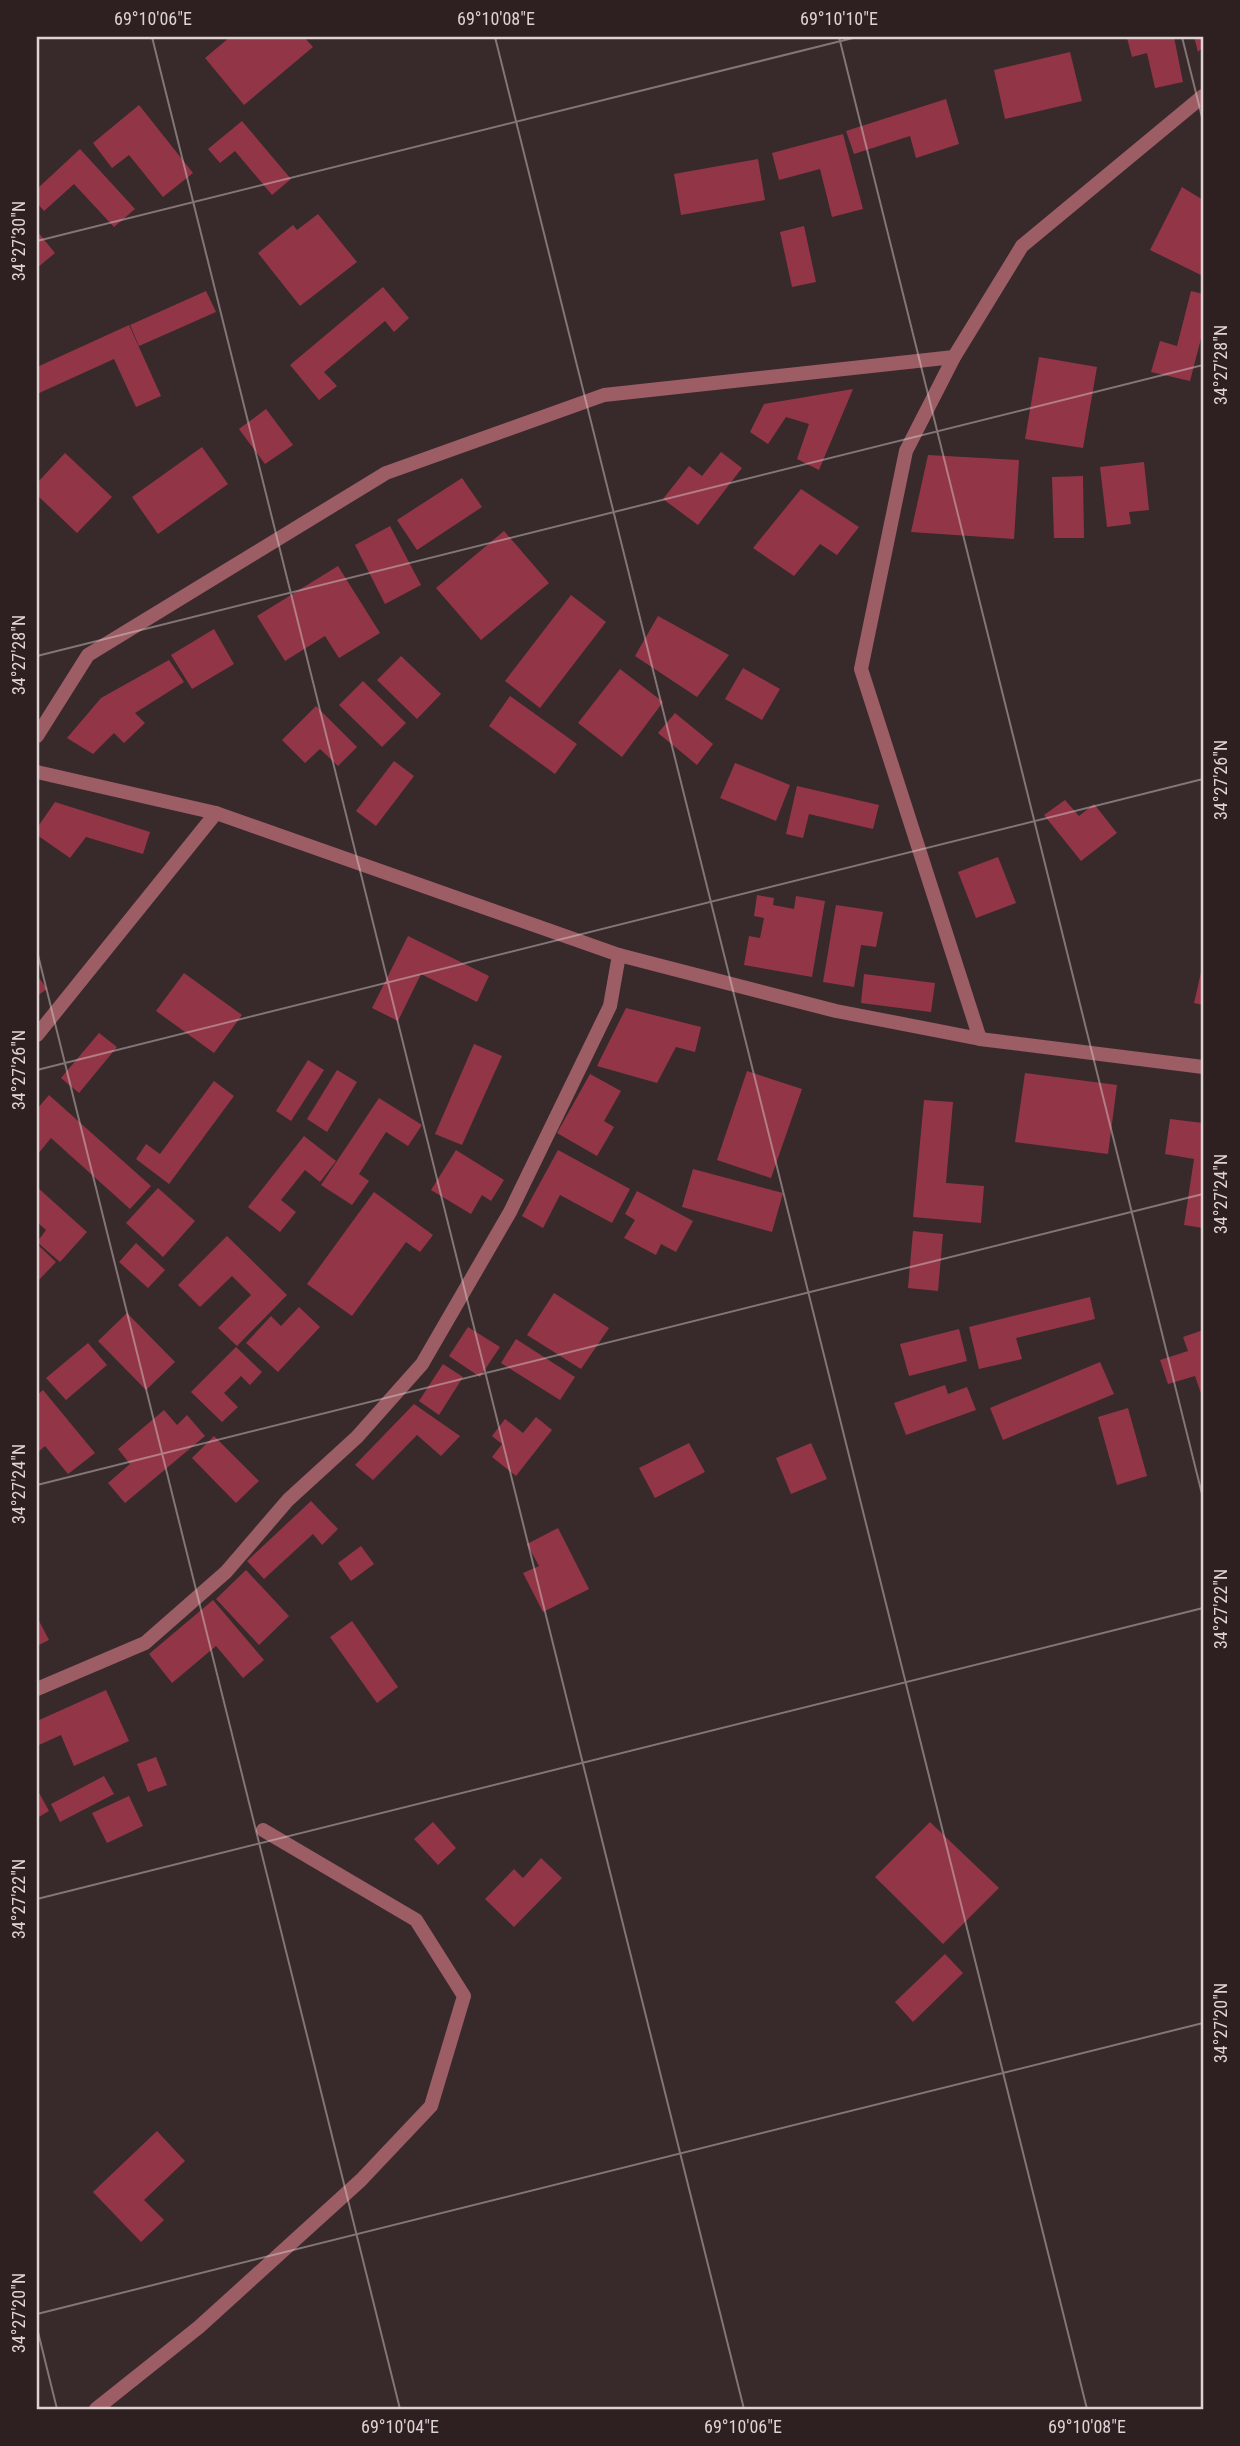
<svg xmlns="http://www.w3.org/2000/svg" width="1240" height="2446" font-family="'Roboto Condensed',sans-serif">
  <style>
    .building { fill: #923647 }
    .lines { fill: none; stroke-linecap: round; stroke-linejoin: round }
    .street { stroke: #9c5d65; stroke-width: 14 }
    .ticks { fill: none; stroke: #ddd3d3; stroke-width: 2; stroke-opacity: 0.45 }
    .neatline { fill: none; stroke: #ddd3d3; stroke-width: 2.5 }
    .ticks-label { font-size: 18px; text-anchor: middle; fill: #ddd3d3 }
  </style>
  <rect width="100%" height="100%" fill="#38292b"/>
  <!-- building -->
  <g class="building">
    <polygon points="230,37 304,37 313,47 244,105 205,58"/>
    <polygon points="1134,37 1174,37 1183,82 1155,88 1147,53 1132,57 1127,38"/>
    <polygon points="1194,37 1203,37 1203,47 1198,52"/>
    <polygon points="1070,52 1082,101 1005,119 994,70"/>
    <polygon points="946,99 959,144 916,158 910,136 854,154 846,131"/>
    <polygon points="139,105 193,173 163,197 129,155 112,168 93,143"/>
    <polygon points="242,121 291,179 272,195 235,151 220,163 208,149"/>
    <polygon points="843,134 863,209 832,217 820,169 779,180 772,153"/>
    <polygon points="80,149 135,209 114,227 74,184 44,211 37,203 37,189"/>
    <polygon points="758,159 765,200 681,215 674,174"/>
    <polygon points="1182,187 1203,200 1203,276 1150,250"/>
    <polygon points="318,214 357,262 300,306 258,253 293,225 297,230"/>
    <polygon points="804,226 816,282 792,287 780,232"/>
    <polygon points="37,231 55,253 37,268"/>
    <polygon points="383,287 409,318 394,332 385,321 324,372 337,386 319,400 290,365"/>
    <polygon points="206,291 216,312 139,346 130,325"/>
    <polygon points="1191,291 1203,294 1203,331 1190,381 1151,372 1160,341 1177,346"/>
    <polygon points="129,325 161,396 136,407 114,359 37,394 37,367"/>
    <polygon points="1039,357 1097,367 1083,448 1025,439"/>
    <polygon points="853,389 819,470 797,459 809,424 786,417 768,444 750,432 764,404"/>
    <polygon points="266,409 293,445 265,464 239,429"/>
    <polygon points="202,447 228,484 158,534 132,497"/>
    <polygon points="721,452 742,468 698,525 663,499 689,466 702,476"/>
    <polygon points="65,453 112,497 77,533 37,495 37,483"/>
    <polygon points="928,455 1019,460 1014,539 911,532"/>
    <polygon points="1144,462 1149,510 1129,512 1131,524 1107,527 1100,467"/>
    <polygon points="1083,476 1084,538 1054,538 1052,477"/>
    <polygon points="462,478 482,507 417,550 397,520"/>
    <polygon points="801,489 859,527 837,555 820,544 794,576 753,548"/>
    <polygon points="390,526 421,585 385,604 355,545"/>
    <polygon points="504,531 549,583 481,640 436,588"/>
    <polygon points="338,566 380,633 339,658 325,636 285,661 257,616"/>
    <polygon points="571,595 606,622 540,708 505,681"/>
    <polygon points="658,616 729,655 697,697 635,656"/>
    <polygon points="214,629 234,664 192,689 171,655"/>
    <polygon points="401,656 441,694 417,719 377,680"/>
    <polygon points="169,660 184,682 135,713 145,723 124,743 114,733 93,754 67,738 101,698"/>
    <polygon points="743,668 780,689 762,720 725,699"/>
    <polygon points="620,669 663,702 622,757 578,723"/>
    <polygon points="363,681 406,723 382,747 339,705"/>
    <polygon points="510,696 577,744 555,774 489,726"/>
    <polygon points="316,706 357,747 338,766 320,749 305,763 282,740"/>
    <polygon points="675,713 713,744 697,765 658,733"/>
    <polygon points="394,761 414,776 376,826 356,811"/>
    <polygon points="735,763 790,785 776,821 720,798"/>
    <polygon points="797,786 879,805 873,829 809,814 803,838 786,834"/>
    <polygon points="1065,800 1079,816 1094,804 1117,833 1081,861 1044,815"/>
    <polygon points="55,802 150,832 143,854 86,837 70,858 37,835 37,828"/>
    <polygon points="998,857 1016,903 976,918 958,872"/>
    <polygon points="757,895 774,898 773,905 794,909 796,896 825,901 812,977 744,965 749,936 760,938 764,918 754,916"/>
    <polygon points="836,905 883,912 876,947 861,945 854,987 823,982"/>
    <polygon points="408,936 489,976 477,1002 421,974 398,1021 372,1008"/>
    <polygon points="1202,968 1203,968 1203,1005 1194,1003"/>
    <polygon points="184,973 242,1015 214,1053 156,1011"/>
    <polygon points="864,974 935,983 931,1012 861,1003"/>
    <polygon points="37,975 47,989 37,996"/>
    <polygon points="626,1008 701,1027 695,1052 676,1047 657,1083 597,1066"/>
    <polygon points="99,1033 117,1047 79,1093 61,1078"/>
    <polygon points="474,1044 502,1056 462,1145 435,1134"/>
    <polygon points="308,1060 324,1070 291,1121 276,1111"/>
    <polygon points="337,1070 357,1082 327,1132 307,1119"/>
    <polygon points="747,1071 802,1089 771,1178 717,1160"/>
    <polygon points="1025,1073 1117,1085 1108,1154 1015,1142"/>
    <polygon points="590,1074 621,1091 604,1121 614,1127 597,1156 557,1133"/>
    <polygon points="214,1081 234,1096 169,1184 136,1159 146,1144 160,1154"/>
    <polygon points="49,1095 151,1186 130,1209 51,1138 37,1155 37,1109"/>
    <polygon points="379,1098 422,1125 408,1146 386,1132 359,1174 369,1181 352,1205 321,1185"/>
    <polygon points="924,1100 953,1102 946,1183 984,1186 981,1223 913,1217"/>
    <polygon points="1170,1119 1203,1123 1203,1228 1184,1225 1194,1159 1165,1154"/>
    <polygon points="304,1136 336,1161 320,1182 305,1170 281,1200 296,1212 280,1232 248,1207"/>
    <polygon points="456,1150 504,1180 491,1201 482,1195 471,1214 431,1190"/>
    <polygon points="558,1150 630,1189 612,1223 560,1195 543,1228 522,1216"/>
    <polygon points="693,1169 783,1193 772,1232 682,1207"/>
    <polygon points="37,1187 87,1232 60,1262 37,1242 46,1230 37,1222"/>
    <polygon points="158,1188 195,1221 163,1257 126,1223"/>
    <polygon points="637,1191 693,1221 676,1252 661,1244 656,1255 624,1238 635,1220 625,1214"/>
    <polygon points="374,1192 433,1235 420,1252 406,1242 352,1316 307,1284"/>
    <polygon points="913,1231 943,1234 938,1291 908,1288"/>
    <polygon points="227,1236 287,1295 237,1346 218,1328 251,1295 232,1276 200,1307 178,1285"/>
    <polygon points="136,1243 165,1270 148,1288 119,1262"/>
    <polygon points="37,1244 56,1262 37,1282"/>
    <polygon points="554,1293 609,1328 581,1369 527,1335"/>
    <polygon points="1090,1297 1095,1319 1016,1338 1022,1359 979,1369 969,1327"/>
    <polygon points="299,1307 320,1327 278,1372 246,1343 271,1316 281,1326"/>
    <polygon points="127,1313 175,1362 146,1390 98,1341"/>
    <polygon points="468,1327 500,1347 480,1377 449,1356"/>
    <polygon points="959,1329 967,1361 909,1376 900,1344"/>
    <polygon points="1203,1330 1203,1399 1195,1376 1168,1384 1160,1360 1188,1351 1183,1337"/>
    <polygon points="516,1339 575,1377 560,1400 501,1363"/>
    <polygon points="88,1343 107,1365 66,1400 46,1378"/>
    <polygon points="236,1347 262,1372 250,1385 241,1376 224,1393 238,1407 222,1422 191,1392"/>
    <polygon points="1100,1362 1114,1394 1003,1440 990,1408"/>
    <polygon points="443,1364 463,1377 439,1415 419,1401"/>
    <polygon points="945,1385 948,1394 967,1387 976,1410 906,1435 894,1403"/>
    <polygon points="43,1390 95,1453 68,1474 45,1446 37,1453 37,1395"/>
    <polygon points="414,1404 460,1436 441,1456 417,1435 373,1480 355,1465"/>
    <polygon points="1128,1408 1147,1476 1117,1485 1098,1417"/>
    <polygon points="164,1410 177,1425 187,1415 205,1436 125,1503 108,1483 130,1464 118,1449"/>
    <polygon points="536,1417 552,1430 516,1476 492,1457 502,1444 492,1436 505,1419 523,1433"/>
    <polygon points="214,1436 259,1481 236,1503 192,1458"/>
    <polygon points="689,1443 705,1472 655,1498 639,1468"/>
    <polygon points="811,1443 827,1479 791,1494 776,1458"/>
    <polygon points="311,1501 338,1529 322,1545 313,1534 264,1579 247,1561"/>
    <polygon points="558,1528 589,1589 543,1612 523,1573 539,1566 527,1544"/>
    <polygon points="361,1546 374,1564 351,1581 338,1563"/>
    <polygon points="246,1570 289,1616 259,1645 216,1599"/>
    <polygon points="213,1600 264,1660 243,1678 216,1646 172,1683 149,1654"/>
    <polygon points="37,1617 49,1640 37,1646"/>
    <polygon points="352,1621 398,1687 377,1703 330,1637"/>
    <polygon points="106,1690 129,1741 74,1766 61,1735 39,1745 37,1740 37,1721"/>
    <polygon points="156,1757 167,1785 148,1792 137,1764"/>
    <polygon points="104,1776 114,1794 60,1822 51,1804"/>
    <polygon points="37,1789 49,1811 37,1818"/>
    <polygon points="129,1796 143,1826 107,1843 92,1813"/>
    <polygon points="433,1822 456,1848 438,1865 414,1839"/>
    <polygon points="930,1822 999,1888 943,1944 875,1877"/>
    <polygon points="541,1858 562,1878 514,1927 485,1899 514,1869 523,1878"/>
    <polygon points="945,1954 963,1973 913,2022 895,2002"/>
    <polygon points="157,2131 185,2161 144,2200 164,2220 141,2242 93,2192"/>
  </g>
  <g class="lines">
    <!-- street -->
    <g class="street">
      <polyline points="37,736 88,655 386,473 604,395 954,357"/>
      <polyline points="37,772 216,813 619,955 836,1011 980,1039 1203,1067"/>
      <polyline points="37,1035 216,813"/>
      <polyline points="980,1039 861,669 906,451 954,357 1022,246 1203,96"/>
      <polyline points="37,1689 145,1643 226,1572 288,1500 357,1437 422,1364 510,1212 610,1006 619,955"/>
      <polyline points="96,2409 199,2327 361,2180 431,2106 464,1996 416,1920 263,1830"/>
    </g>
  </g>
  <!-- ticks -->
  <path class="ticks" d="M152,37L744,2409M495,37L1087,2409M839,37L1203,1498M1182,37L1203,121M37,241L857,37M37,656L1203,365M37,951L400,2409M37,1070L1203,779M37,1485L1203,1194M37,1899L1203,1608M37,2314L1203,2023M37,2328L57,2409"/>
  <!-- border -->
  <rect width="1240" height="2446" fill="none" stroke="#2e1f21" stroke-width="77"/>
  <rect x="38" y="38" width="1164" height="2370" class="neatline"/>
  <g class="ticks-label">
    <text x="153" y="25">69°10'06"E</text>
    <text x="496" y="25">69°10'08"E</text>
    <text x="839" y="25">69°10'10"E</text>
    <text transform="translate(19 241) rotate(-90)" y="6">34°27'30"N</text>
    <text transform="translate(1221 365) rotate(-90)" y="6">34°27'28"N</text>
    <text transform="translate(19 655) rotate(-90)" y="6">34°27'28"N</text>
    <text transform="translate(1221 780) rotate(-90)" y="6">34°27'26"N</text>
    <text transform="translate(19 1070) rotate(-90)" y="6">34°27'26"N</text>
    <text transform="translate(1221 1194) rotate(-90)" y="6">34°27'24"N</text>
    <text transform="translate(19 1484) rotate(-90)" y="6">34°27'24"N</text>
    <text transform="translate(1221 1609) rotate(-90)" y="6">34°27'22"N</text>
    <text transform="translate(19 1899) rotate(-90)" y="6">34°27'22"N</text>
    <text transform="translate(1221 2023) rotate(-90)" y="6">34°27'20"N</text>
    <text transform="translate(19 2313) rotate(-90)" y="6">34°27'20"N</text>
    <text x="400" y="2433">69°10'04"E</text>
    <text x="743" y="2433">69°10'06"E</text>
    <text x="1087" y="2433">69°10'08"E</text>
  </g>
</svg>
